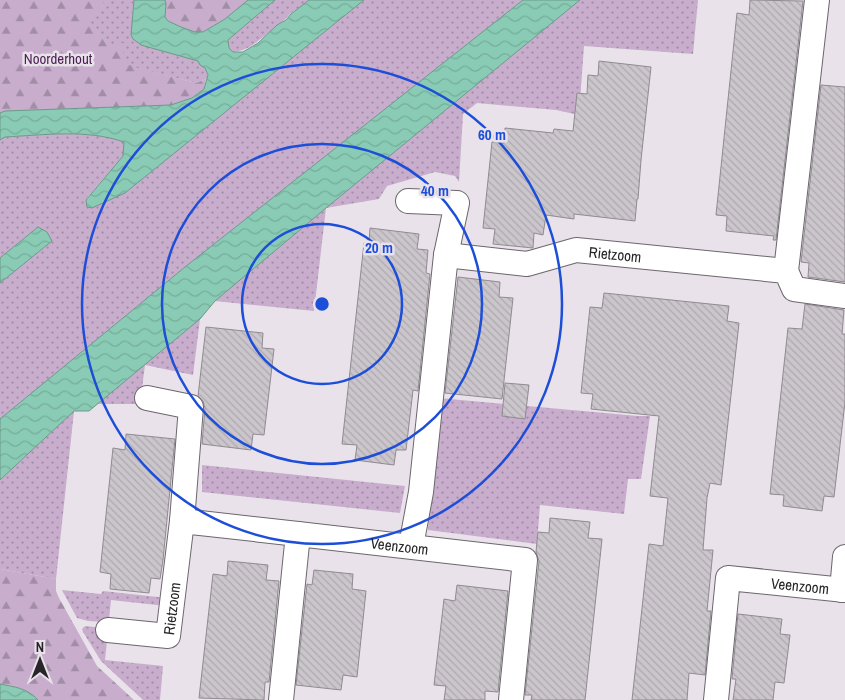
<svg xmlns="http://www.w3.org/2000/svg" width="845" height="700" font-family="'Archivo Narrow',sans-serif">
  <style>
    .grass { fill: url(#grass-dots) }
    .forest { fill: url(#forest-firs) }
    .water { fill: url(#water-waves); stroke: #6c998a }
    .building { fill: url(#building-back-hatch); stroke: #908a91 }
    .lines { fill: none; stroke-linecap: round; stroke-linejoin: round }
    .street-casing { stroke: #6b666c; stroke-width: 26 }
    .street { stroke: #fff; stroke-width: 24 }
    .ring { fill: none; stroke: #1d4ed8; stroke-width: 2.5 }
    .labels { text-anchor: middle; dominant-baseline: central; stroke-width: 5; stroke-linejoin: round; paint-order: stroke }
    .park-label { font-size: 15px; fill: #491c52; stroke: #e9e2ea }
    .street-label { font-size: 15px; fill: #272528; stroke: #e9e2ea }
    .centre { fill: #1d4ed8; stroke: #e9e2ea; stroke-width: 2.5 }
    .ring-label { font-size: 15px; text-anchor: middle; font-weight: bold; fill: #1d4ed8; stroke: #e9e2ea; stroke-width: 5; stroke-linejoin: round; paint-order: stroke }
  </style>
  <defs>
    <pattern id="grass-dots" width="8" height="8" patternUnits="userSpaceOnUse" patternTransform="scale(1.25)"><rect width="8" height="8" fill="#c8adcd"/><path d="M2 2h.1M6 6h.1" fill="none" stroke="#a28da6" stroke-width="1.8" stroke-linecap="round"/></pattern>
    <pattern id="forest-firs" width="22" height="20" patternUnits="userSpaceOnUse" patternTransform="scale(1.25)"><rect width="22" height="20" fill="#c8adcd"/><path d="M5 1l3.5 6h-7zM16 11l3.5 6h-7z" fill="#a28da6"/></pattern>
    <pattern id="water-waves" width="16" height="10" patternUnits="userSpaceOnUse" patternTransform="scale(1.25)"><rect width="16" height="10" fill="#89cbb4"/><path d="M0 5q4-4 8 0t8 0" fill="none" stroke="#76ae9b"/></pattern>
    <pattern id="building-back-hatch" width="6" height="6" patternUnits="userSpaceOnUse" patternTransform="scale(1.25)"><rect width="6" height="6" fill="#cbc5cc"/><path d="M-1 5l2 2M0 0l6 6M5-1l2 2" fill="none" stroke="#aea9af"/></pattern>
  </defs>
  <rect width="100%" height="100%" fill="#e9e2ea"/>
  <!-- grass -->
  <g class="grass">
    <polygon points="0,0 134,0 132,18 180,55 198,61 205,68 208,76 206,79 196,83 152,72 0,134"/>
    <path d="M275,0H309C304,6 296,9 290,14C283,22 275,28 267,34C255,43 248,51 233,52L229,48L228,40Z"/>
    <path d="M364,0H523L185,267L0,419V283L52,241L38,227L0,258V140L5,137C44,135 87,129 125,142L123,156L86,199L125,193Z"/>
    <polygon points="580,0 698,0 693,54 584,46 579,115 556,110 477,103 463,114 459,182 455,176 435,172 387,186 379,199 326,208 314,311 215,301 326,208"/>
    <polygon points="200,319 193,375 145,365 140,404 97,404"/>
    <polygon points="439,398 638,416 650,416 641,479 628,479 624,514 540,505 537,544 428,530"/>
    <polygon points="74,411 56,579 0,569 0,480"/>
    <polygon points="202,465 405,486 400,513 202,492"/>
    <polygon points="62,590 101,594 103,591 167,598 166,606 111,600 109,620 105,622 88,621 77,618"/>
    <polygon points="85,626 104,628 107,641 105,660 163,666 160,700 143,700 101,661 83,632 82,629"/>
  </g>
  <!-- forest -->
  <g class="forest">
    <polygon points="0,0 104,0 103,4 89,23 108,45 123,43 124,62 134,67 196,83 206,79 204,89 192,98 171,105 5,111 0,113"/>
    <polygon points="165,0 248,0 225,19 203,32 195,32 181,27 168,21 165,17 166,4"/>
    <path d="M0,569L56,579V591L59,598L97,666L134,700H38C27,688 15,687 0,684Z"/>
  </g>
  <!-- water -->
  <g class="water">
    <path d="M134,0H165L166,4L165,17L168,21L181,27L195,32H203L225,19L248,0H275L228,40L229,48L233,52H243L258,43L277,25L286,20L291,14L309,0H364L125,193L92,208L87,207L86,200L123,156L124,142C87,129 44,135 5,137L0,140V113L5,111L171,105L192,98L204,89L208,75L205,68L200,65L198,61L141,45L133,39L131,35Z"/>
    <polygon points="523,0 580,0 326,208 215,301 200,319 89,411 74,411 0,480 0,419 185,267"/>
    <polygon points="38,227 47,232 52,241 0,283 0,258"/>
    <path d="M0,684C15,687 27,688 38,700H0Z"/>
  </g>
  <!-- building -->
  <g class="building">
    <polygon points="750,0 803,1 776,240 773,240 774,236 726,231 727,216 716,215 737,13 749,15"/>
    <polygon points="599,61 651,67 641,160 638,199 637,199 635,221 574,214 574,219 546,215 543,235 534,233 533,248 493,244 495,229 483,228 492,142 504,143 505,128 553,133 554,129 573,131 577,93 587,94 588,75 598,76"/>
    <polygon points="821,85 845,87 845,282 808,277 809,263 801,262"/>
    <polygon points="370,228 419,234 417,249 428,250 426,273 430,274 418,391 413,390 406,450 396,450 394,465 355,460 357,445 342,444 364,243 369,243"/>
    <polygon points="458,277 500,282 499,297 513,298 502,399 445,393"/>
    <polygon points="604,293 729,306 727,321 739,323 721,485 710,483 707,498 703,550 713,550 707,611 711,611 705,675 689,673 687,700 632,700 649,544 663,546 668,498 650,496 659,416 591,409 593,394 581,393 590,307 602,308"/>
    <polygon points="805,304 844,310 842,334 845,334 845,402 834,497 824,496 822,511 783,506 784,495 770,494 788,328 802,329"/>
    <polygon points="206,327 263,333 262,348 274,349 264,435 253,434 251,450 202,444 205,408 203,401 198,396"/>
    <polygon points="505,383 529,385 525,419 502,416"/>
    <polygon points="126,434 175,439 163,560 160,579 151,578 149,593 110,589 111,574 100,572 113,448 125,450"/>
    <polygon points="550,518 590,522 588,538 602,539 585,700 531,700 532,695 525,695 539,561 536,552 538,532 549,533"/>
    <polygon points="228,561 268,565 266,580 279,581 269,682 265,682 264,700 199,698 213,574 227,576"/>
    <polygon points="314,570 353,574 352,589 366,591 357,677 343,675 341,690 296,685 307,584 312,585"/>
    <polygon points="457,585 508,591 498,692 485,691 485,700 444,700 446,686 434,685 444,599 455,601"/>
    <polygon points="738,614 782,619 780,634 790,635 784,683 775,682 773,700 733,700 736,679 732,679"/>
  </g>
  <g class="lines">
    <!-- street casing -->
    <g class="street-casing">
      <g id="street">
        <polyline points="408,201 457,203 446,255"/>
        <polyline points="786,271 817,0"/>
        <polyline points="147,398 191,407 182,521"/>
        <path id="s1" d="M411,546L421,492L446,255L527,264L576,250L786,271L794,289L845,296"/>
        <polyline points="842,590 845,557"/>
        <path id="s2" d="M108,630L168,636L182,521L298,534"/>
        <path id="s3" d="M281,700L298,534L525,560L511,700"/>
        <path id="s4" d="M716,700L728,578L845,590"/>
      </g>
    </g>
    <!-- street -->
    <use href="#street" class="street"/>
  </g>
  <!-- distance rings -->
  <g class="ring">
    <circle cx="322" cy="304" r="80"/>
    <circle cx="322" cy="304" r="160"/>
    <circle cx="322" cy="304" r="240"/>
  </g>
  <g class="labels">
    <!-- park labels -->
    <g class="park-label">
      <text x="58" y="58">Noorderhout</text>
    </g>
    <!-- street labels -->
    <g class="street-label">
      <text stroke="none"><textPath href="#s1" startOffset="465">Rietzoom</textPath></text>
      <text stroke="none"><textPath href="#s3" startOffset="269">Veenzoom</textPath></text>
      <text stroke="none"><textPath href="#s4" startOffset="195">Veenzoom</textPath></text>
      <text stroke="none"><textPath href="#s2" startOffset="88">Rietzoom</textPath></text>
    </g>
  </g>
  <circle cx="322" cy="304" r="8" class="centre"/>
  <g class="ring-label">
    <text x="492" y="140">60 m</text>
    <text x="435" y="196">40 m</text>
    <text x="379" y="253">20 m</text>
  </g>
  <!-- north arrow -->
  <g transform="translate(40 660)" stroke="#e9e2ea" stroke-width="4" paint-order="stroke">
  <path d="M0-4L9 19L0 12L-9 19Z" fill="#272528"/>
  <text y="-8" font-size="14" font-weight="bold" text-anchor="middle" fill="#272528">N</text>
  </g>
</svg>
